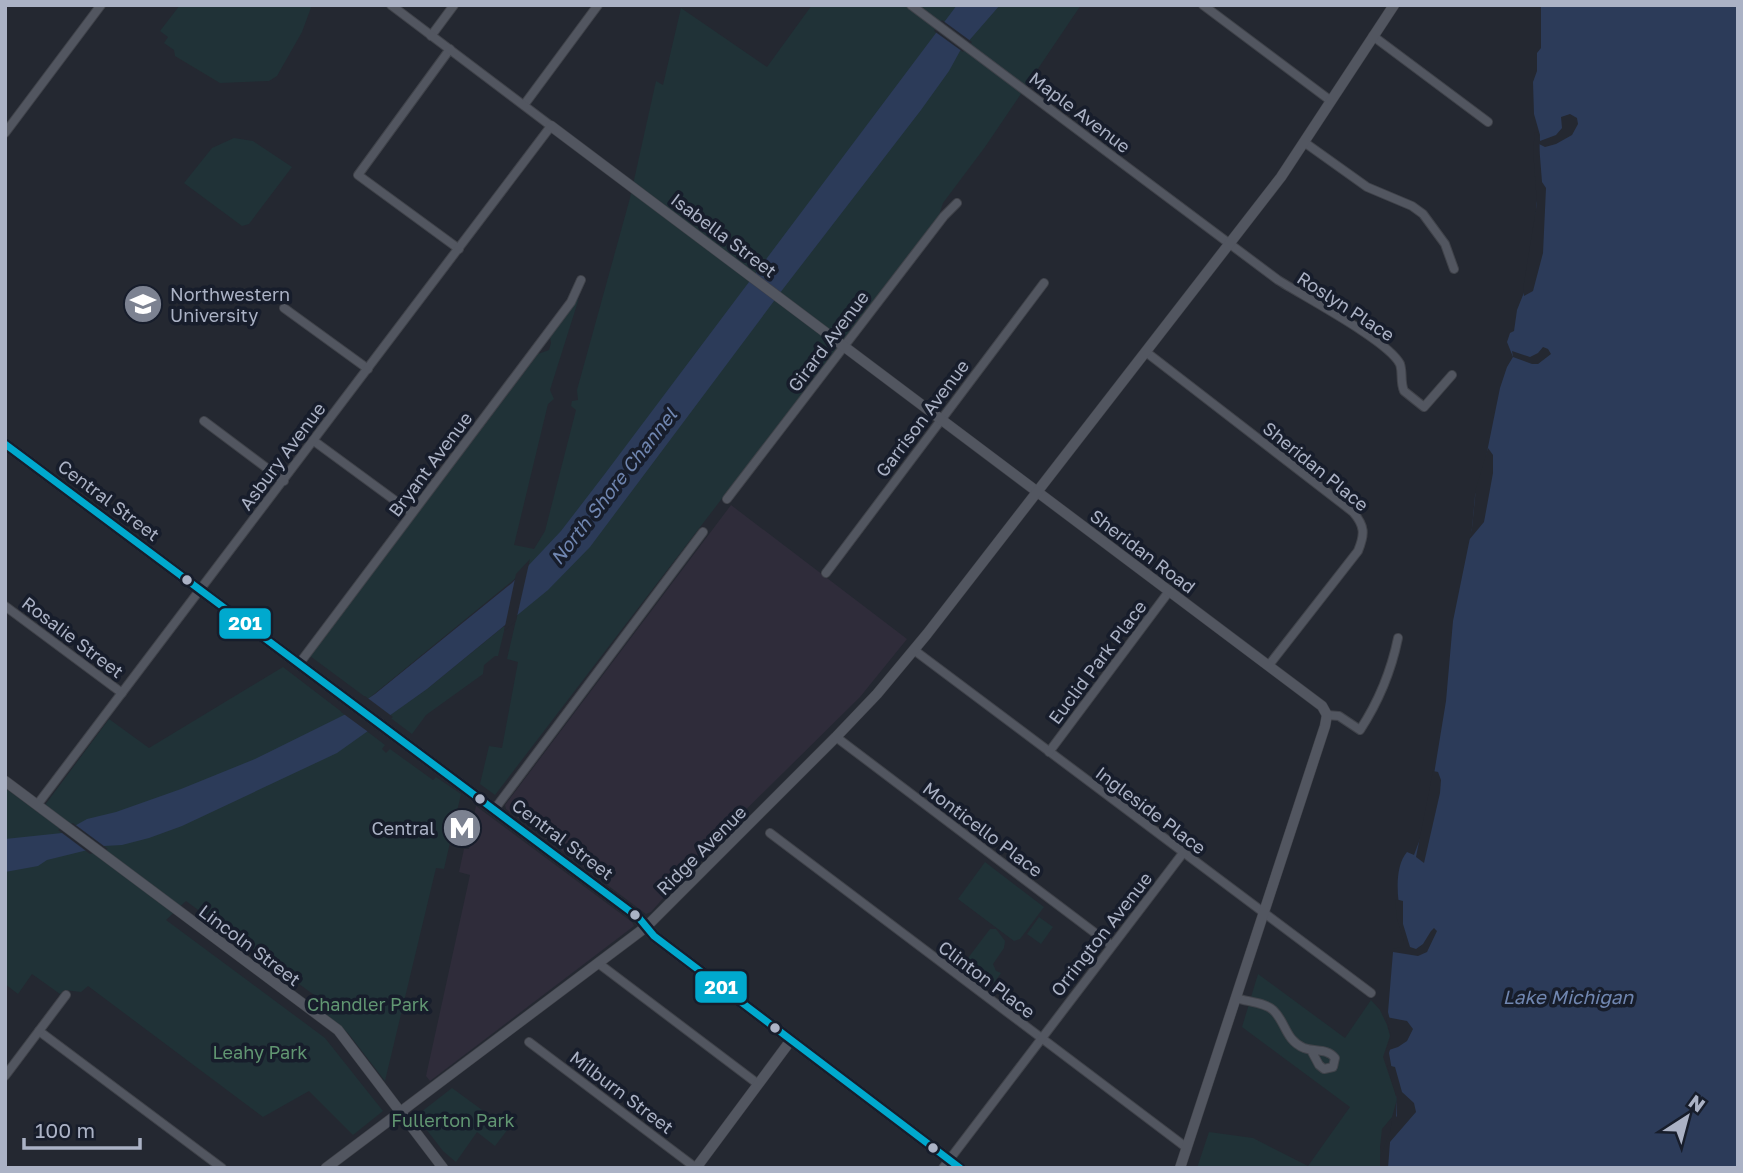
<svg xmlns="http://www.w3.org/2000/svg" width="1743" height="1173" font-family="'Golos Text',sans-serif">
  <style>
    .medical { fill: #2f2c3a }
    .green { fill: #203237 }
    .water { fill: #2c3b59 }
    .pier { fill: #242831 }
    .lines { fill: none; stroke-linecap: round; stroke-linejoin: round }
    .minor-casing { stroke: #40434a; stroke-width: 10 }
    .tertiary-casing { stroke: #40434a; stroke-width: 11 }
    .secondary-casing { stroke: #40434a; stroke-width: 12 }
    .minor { stroke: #525660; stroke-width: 8 }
    .tertiary { stroke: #525660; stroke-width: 10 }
    .secondary { stroke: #575a64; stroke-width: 10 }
    .bus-1-casing { stroke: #171d2b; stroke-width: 12 }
    .bus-1 { stroke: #00a9ce; stroke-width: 7 }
    .bus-dot { fill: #abb2c5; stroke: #171d2b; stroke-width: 2.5 }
    .labels { text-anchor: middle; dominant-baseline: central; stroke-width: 7; stroke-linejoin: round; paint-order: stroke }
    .street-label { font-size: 18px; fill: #abb2c5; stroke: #171d2b }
    .poi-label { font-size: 18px; fill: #abb2c5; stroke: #171d2b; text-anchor: start }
    .park-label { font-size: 18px; fill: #619672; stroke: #171d2b }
    .water-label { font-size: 19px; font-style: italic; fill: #7086b0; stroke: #171d2b }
    .line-badge { stroke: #171d2b; stroke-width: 2.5 }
    .badge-label { font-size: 19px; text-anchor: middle; font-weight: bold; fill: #fff }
  </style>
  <rect width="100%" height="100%" fill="#242831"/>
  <!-- medical -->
  <g class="medical">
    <polygon points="731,505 907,639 860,697 710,845 651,912 646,914 506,809 505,805"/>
    <polygon points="476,806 632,922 634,926 430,1081 426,1076 470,875 459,872 464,849 469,849 470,843 468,842"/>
  </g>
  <!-- green -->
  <g class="green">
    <polygon points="180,5 312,5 302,32 277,76 269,81 220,83 175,56 174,50 164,43 168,37 160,31"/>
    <polygon points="812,5 1081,5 985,147 943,203 939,215 495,795 480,784 489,746 502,748 518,662 507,659 528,568 368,699 310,656 538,354 549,350 551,343 550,337 579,298 550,390 554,399 548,404 514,545 534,549 545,531 576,410 571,406 572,401 578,400 577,390 630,198 656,81 663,85 681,8 767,67"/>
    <polygon points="234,138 253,141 292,167 249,224 242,226 184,183 212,148"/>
    <polygon points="503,627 505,627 498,656 495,656 484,665 483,674 426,715 412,734 388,716 427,689"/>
    <polygon points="283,667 385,745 382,749 386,753 390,749 433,780 436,777 461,794 444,869 436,868 385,1081 348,1033 321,1010 325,1003 186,901 166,920 325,1038 383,1111 353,1135 309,1091 263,1117 88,986 81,992 64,990 60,994 32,974 18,994 5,984 5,788 39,813 109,719 149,748"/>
    <polygon points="985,862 1044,907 1020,939 1014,941 958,899"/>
    <polygon points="1039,917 1053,927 1041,944 1027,934"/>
    <polygon points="990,929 996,929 1005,941 1004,948 993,964 996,971 1001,973 994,983 965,962"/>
    <polygon points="1258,974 1345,1038 1371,1000 1380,1010 1387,1025 1390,1036 1383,1057 1397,1099 1392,1117 1382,1129 1380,1147 1381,1168 1197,1168 1209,1132 1253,1138 1308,1166 1350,1107 1242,1027"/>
    <polygon points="452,1088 508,1129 495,1146 477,1132 456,1162 443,1151 416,1116"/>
  </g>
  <!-- water -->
  <g class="water">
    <polygon points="957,5 1000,5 960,51 949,71 921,110 783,289 590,547 548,590 427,689 337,753 182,826 149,838 122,845 104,846 47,860 38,866 5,872 5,839 62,833 87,819 116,812 181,789 255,759 344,715 375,694 512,583 561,531 604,475"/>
    <path d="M1541,5H1738V1168H1383L1396,1119L1397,1099L1389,1053L1394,1036L1388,1012L1393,952L1403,950L1407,942C1400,918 1390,872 1407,852L1414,855L1426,823L1446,701L1453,621L1472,528L1475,496L1486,457L1500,388L1507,367L1513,357L1507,342L1510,333L1514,331L1517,310L1525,290L1534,234L1537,200L1540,135L1534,114L1533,82L1537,71V53L1541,48Z"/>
  </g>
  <!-- pier -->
  <g class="pier">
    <polygon points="942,20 972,42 963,52 934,31"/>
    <polygon points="1570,114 1577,118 1578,124 1572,135 1556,144 1545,147 1539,144 1542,182 1546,188 1543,253 1533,291 1524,296 1523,289 1537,203 1533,150 1535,132 1538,133 1540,141 1556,135 1562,128 1561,117"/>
    <polygon points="1543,347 1548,349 1551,354 1538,364 1532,364 1513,357 1512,351 1530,357 1538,353"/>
    <polygon points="1488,448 1493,455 1493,473 1484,522 1469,540 1472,528 1476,488"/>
    <polygon points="530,559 516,621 504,631 516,574"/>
    <polygon points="365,696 393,717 371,734 341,712"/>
    <polygon points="1433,771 1438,772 1441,780 1440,793 1424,863 1416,857"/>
    <polygon points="73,823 108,849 90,854 58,830"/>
    <polygon points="1395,899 1403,901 1403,924 1410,947 1416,949 1423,944 1431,931 1434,928 1437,931 1427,952 1418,956 1393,952 1393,949 1401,947 1404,941 1397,919"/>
    <polygon points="1386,1017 1407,1021 1413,1029 1407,1041 1398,1047 1386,1051 1391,1036"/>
    <polygon points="1387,1065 1395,1067 1402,1092 1414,1103 1416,1112 1390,1142 1388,1168 1380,1168 1380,1157 1390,1132 1392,1121 1397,1116 1397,1099"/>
  </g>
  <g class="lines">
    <!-- minor casing -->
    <g class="minor-casing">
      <g id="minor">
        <path d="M911,5L1278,280C1303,296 1389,341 1400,364C1403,373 1400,382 1404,391L1424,407L1452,375"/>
        <polyline points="1203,5 1331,101"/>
        <polyline points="431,36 454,5"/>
        <polyline points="1373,36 1488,122"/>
        <polyline points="450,49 358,175 459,249"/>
        <polyline points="524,105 598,5"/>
        <polyline points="5,133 101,5"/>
        <polyline points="1304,142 1367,187 1412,206 1423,214 1445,244 1454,269"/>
        <polyline points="284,308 368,369"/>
        <path d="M1146,352L1353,512C1365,526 1365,534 1358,551L1269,665"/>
        <polyline points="204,421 284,481"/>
        <polyline points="314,441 412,513"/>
        <polyline points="727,499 944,216 957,203"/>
        <polyline points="826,573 1044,283"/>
        <polyline points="5,606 122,693"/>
        <polyline points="914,650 1371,993"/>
        <polyline points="299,664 571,302 581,280"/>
        <path d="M1327,715L1339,716L1360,730C1379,701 1391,672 1398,638"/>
        <polyline points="836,737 1111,945"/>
        <polyline points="1049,752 1170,590"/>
        <polyline points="37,805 551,126 391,5"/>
        <polyline points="494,810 703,532"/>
        <polyline points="770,833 1187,1148"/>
        <polyline points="598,963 758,1084"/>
        <path d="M1236,998C1248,1002 1264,1002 1273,1010C1286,1022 1285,1040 1304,1048C1315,1052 1327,1048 1335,1058L1333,1067L1324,1069L1319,1065L1311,1050"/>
        <polyline points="39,1031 222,1168"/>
        <polyline points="529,1042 696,1168"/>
        <polyline points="5,1076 66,995"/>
        <polyline points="943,1168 1183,853"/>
      </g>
    </g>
    <!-- tertiary casing -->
    <g class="tertiary-casing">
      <g id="tertiary">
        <polyline points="551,126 1322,706 1327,715 1325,726 1180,1168"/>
        <polyline points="5,781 338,1030 443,1168"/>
        <polyline points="326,1168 646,927 836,737 877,694 927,634 1281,177 1394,5"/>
        <polyline points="696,1168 791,1040"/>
      </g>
    </g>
    <!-- secondary casing -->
    <g class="secondary-casing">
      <polyline id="secondary" points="5,444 639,918 654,936 960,1168"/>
    </g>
    <!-- minor -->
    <use href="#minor" class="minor"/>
    <!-- tertiary -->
    <use href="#tertiary" class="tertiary"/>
    <!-- secondary -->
    <use href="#secondary" class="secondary"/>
    <!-- bus-1 casing -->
    <g class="bus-1-casing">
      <polyline id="bus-1" points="5,444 639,918 654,936 960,1168"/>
    </g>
    <!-- bus-1 -->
    <use href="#bus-1" class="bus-1"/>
  </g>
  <!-- icons -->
  <defs>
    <g id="university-disc" transform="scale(2.0125)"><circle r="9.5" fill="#7c8291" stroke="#171d2b"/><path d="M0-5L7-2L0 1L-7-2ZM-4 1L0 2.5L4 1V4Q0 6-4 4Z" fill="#fff"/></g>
    <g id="metro-disc" transform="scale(2.0125)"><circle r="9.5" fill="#7c8291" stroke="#171d2b"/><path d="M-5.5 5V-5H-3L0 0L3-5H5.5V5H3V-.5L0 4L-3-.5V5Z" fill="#fff"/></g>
  </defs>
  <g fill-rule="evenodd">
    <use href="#university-disc" x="143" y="304"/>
    <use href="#metro-disc" x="462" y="828"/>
  </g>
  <!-- markers -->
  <g class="bus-dot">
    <circle cx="187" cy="580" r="6"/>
    <circle cx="480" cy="799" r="6"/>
    <circle cx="635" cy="915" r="6"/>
    <circle cx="775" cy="1028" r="6"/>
    <circle cx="933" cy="1148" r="6"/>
  </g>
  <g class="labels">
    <!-- street labels -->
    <g class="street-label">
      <text transform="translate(1080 112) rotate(37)">Maple Avenue</text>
      <text transform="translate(724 235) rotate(37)">Isabella Street</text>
      <text transform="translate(1346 306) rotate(33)">Roslyn Place</text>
      <text transform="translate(828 341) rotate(-53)">Girard Avenue</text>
      <text transform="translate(922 418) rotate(-53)">Garrison Avenue</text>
      <text transform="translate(282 456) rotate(-53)">Asbury Avenue</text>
      <text transform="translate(430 464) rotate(-53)">Bryant Avenue</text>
      <text transform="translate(1316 466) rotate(39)">Sheridan Place</text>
      <text transform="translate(109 500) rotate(37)">Central Street</text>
      <text transform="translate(1143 551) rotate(37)">Sheridan Road</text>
      <text transform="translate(73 637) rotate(37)">Rosalie Street</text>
      <text transform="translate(1097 662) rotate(-53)">Euclid Park Place</text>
      <text transform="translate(1151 810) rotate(37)">Ingleside Place</text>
      <text transform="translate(983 829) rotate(37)">Monticello Place</text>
      <text transform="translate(563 839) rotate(37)">Central Street</text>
      <text transform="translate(701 850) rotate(-45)">Ridge Avenue</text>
      <text transform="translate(1101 934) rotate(-52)">Orrington Avenue</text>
      <text transform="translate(250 945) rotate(37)">Lincoln Street</text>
      <text transform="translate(987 979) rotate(37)">Clinton Place</text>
      <text transform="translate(622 1092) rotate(37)">Milburn Street</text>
    </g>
    <!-- poi labels -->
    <g class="poi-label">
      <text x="170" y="294">Northwestern<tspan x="170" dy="21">University</tspan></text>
      <text x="435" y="828" text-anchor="end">Central</text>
    </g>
    <!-- park labels -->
    <g class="park-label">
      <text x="368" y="1004">Chandler Park</text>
      <text x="260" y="1052">Leahy Park</text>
      <text x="453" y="1120">Fullerton Park</text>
    </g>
    <!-- water labels -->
    <g class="water-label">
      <text transform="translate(613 486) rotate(-52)">North Shore Channel</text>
      <text x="1568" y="996">Lake Michigan</text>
    </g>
  </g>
  <g class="line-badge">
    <rect x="218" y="607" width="54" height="33" rx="7" fill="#00a9ce"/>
    <rect x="694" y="970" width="54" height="34" rx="7" fill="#00a9ce"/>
  </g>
  <g class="badge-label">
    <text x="245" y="630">201</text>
    <text x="721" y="994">201</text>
  </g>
  <!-- border -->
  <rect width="1743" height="1173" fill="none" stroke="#abb2c5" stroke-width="14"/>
  <!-- north arrow -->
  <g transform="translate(1687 1117) rotate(36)" stroke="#171d2b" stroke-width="5" paint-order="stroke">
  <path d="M0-5L12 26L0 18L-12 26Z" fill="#abb2c5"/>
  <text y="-10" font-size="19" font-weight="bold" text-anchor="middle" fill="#abb2c5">N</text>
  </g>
  <!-- scale -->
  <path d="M24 1138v10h116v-10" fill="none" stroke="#abb2c5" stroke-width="3.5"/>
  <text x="35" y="1138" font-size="21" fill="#abb2c5" stroke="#171d2b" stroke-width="5" paint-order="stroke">100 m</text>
</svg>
